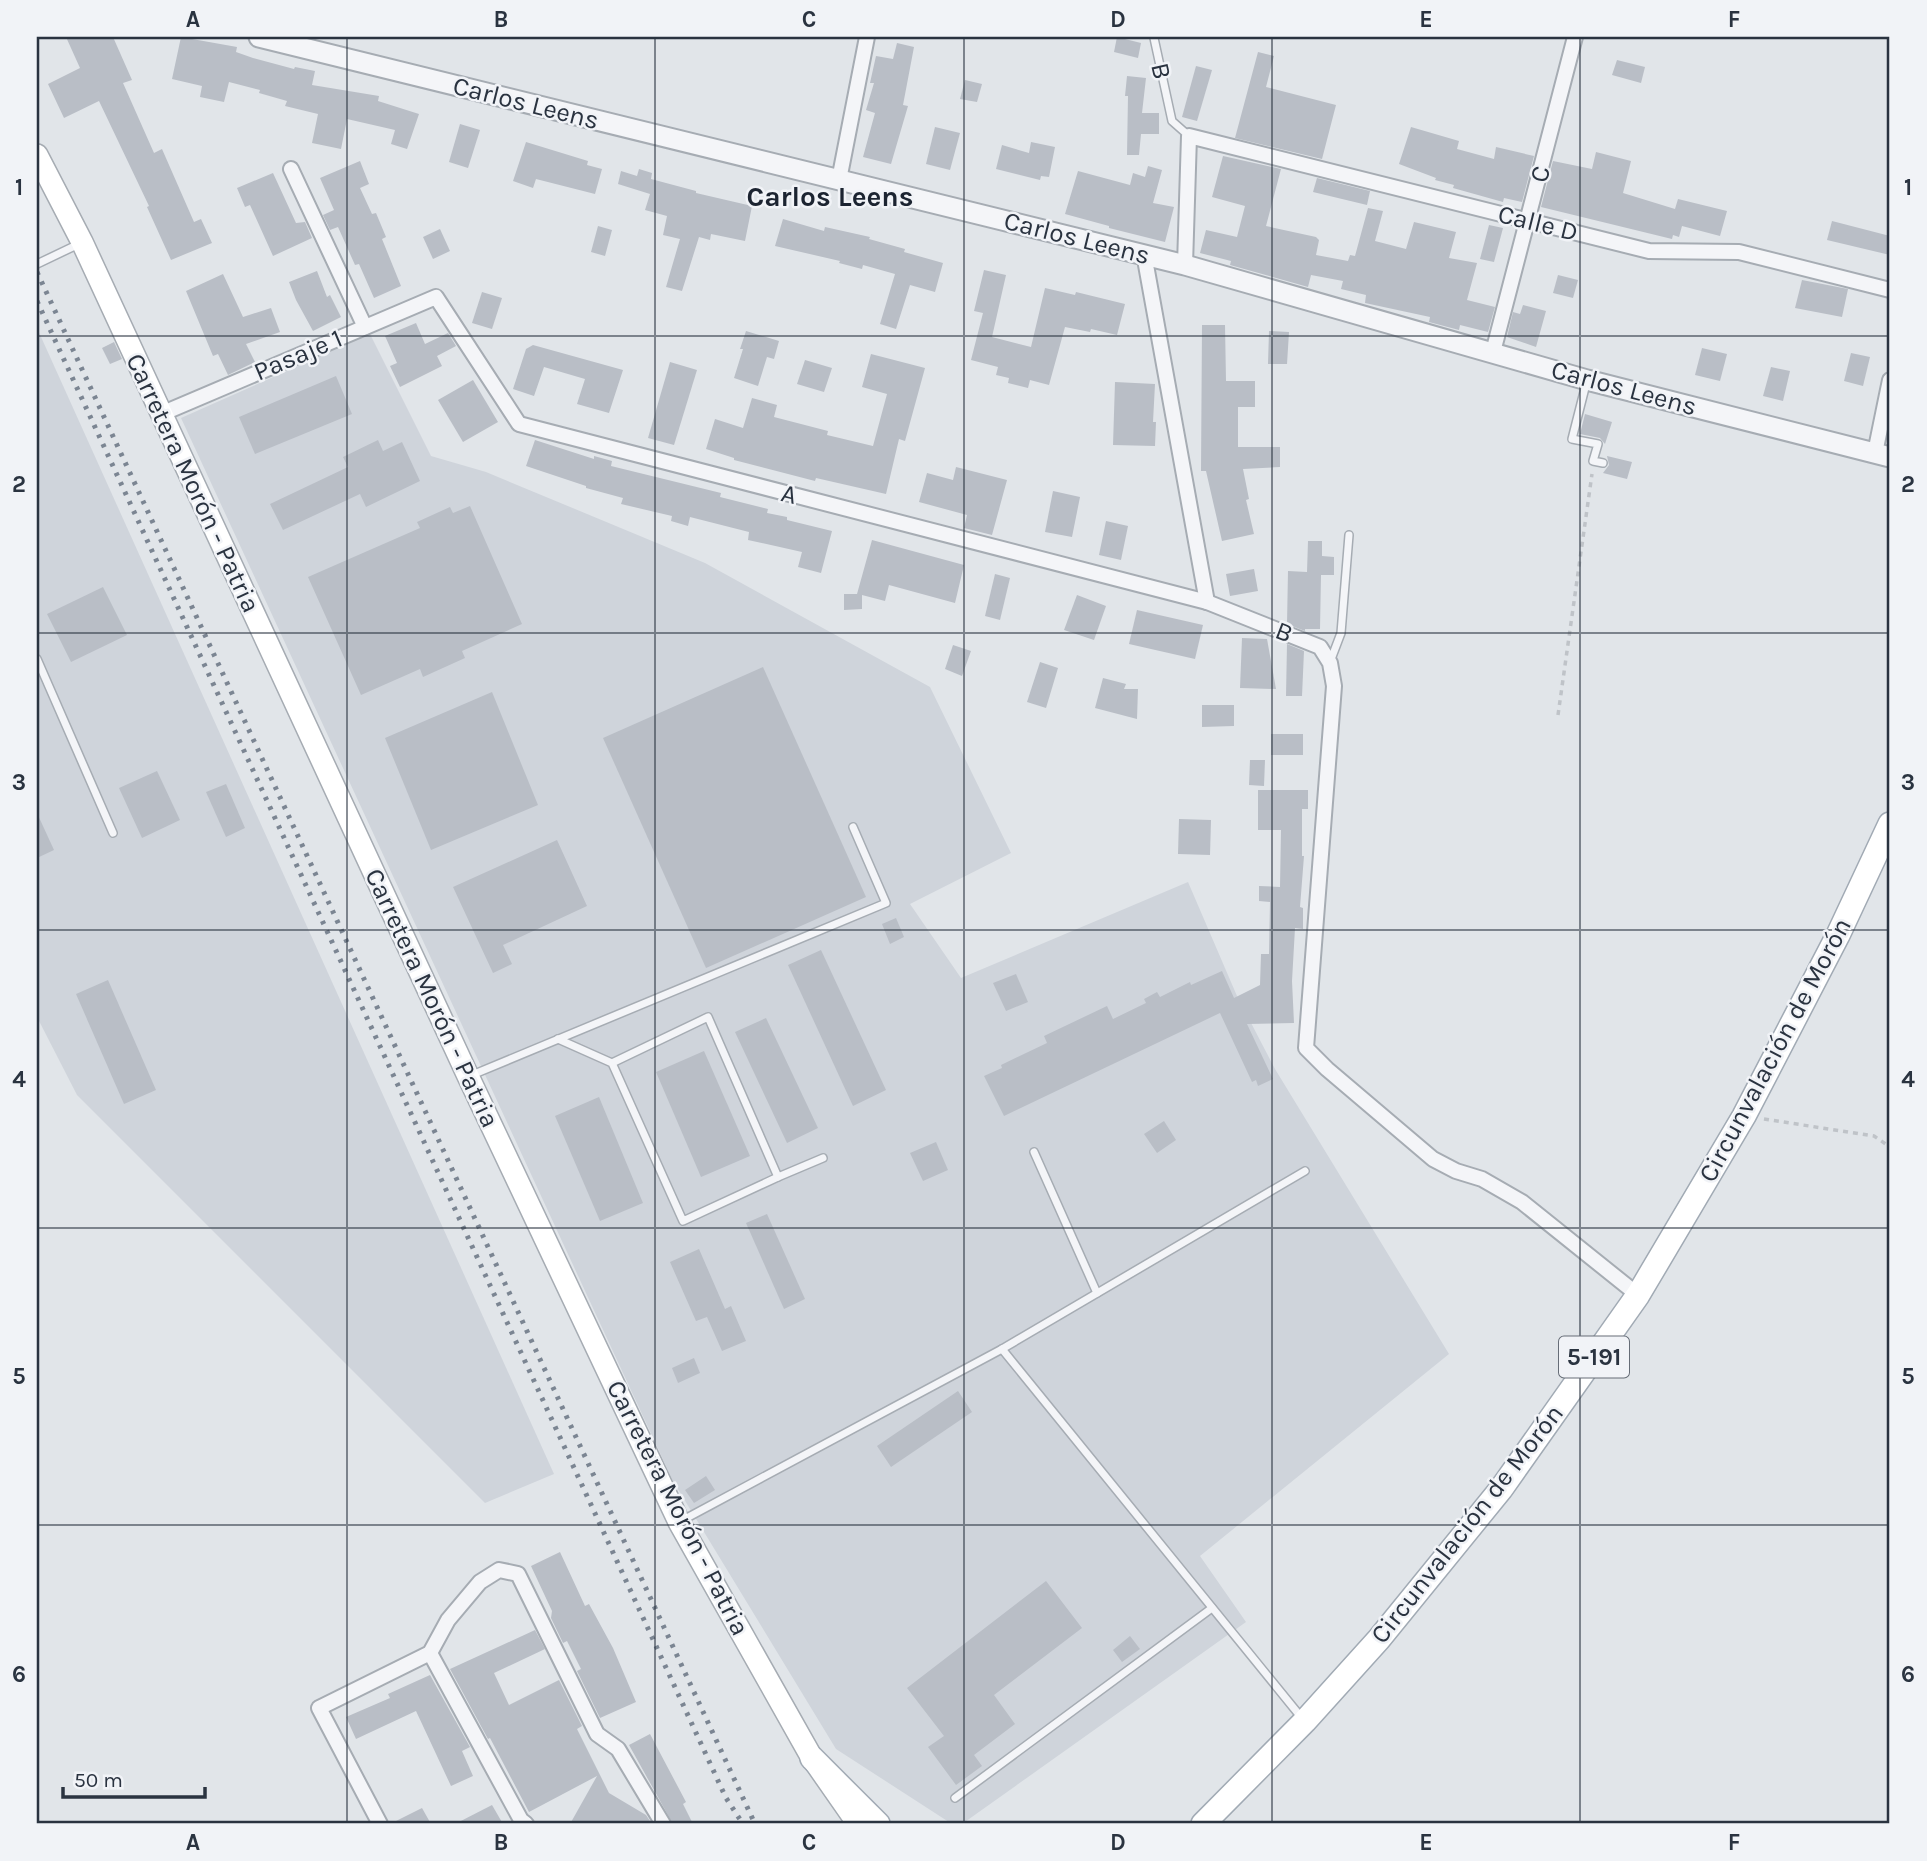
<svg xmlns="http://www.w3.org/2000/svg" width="1927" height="1861" font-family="Karla,sans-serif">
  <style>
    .built { fill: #cfd4db }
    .building { fill: #b9bec6 }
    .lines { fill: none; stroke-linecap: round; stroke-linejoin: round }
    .service-casing { stroke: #a6acb3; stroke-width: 10 }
    .minor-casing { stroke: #a6acb3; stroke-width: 18 }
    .tertiary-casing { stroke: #a6acb3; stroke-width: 23 }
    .secondary-casing { stroke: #a6acb3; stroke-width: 24 }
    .primary-casing { stroke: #a1aab4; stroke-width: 26 }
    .path { stroke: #bfc3c8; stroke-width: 3.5; stroke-dasharray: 5 5; stroke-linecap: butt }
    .service { stroke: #f4f5f8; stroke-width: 7 }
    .minor { stroke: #f4f5f8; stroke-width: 14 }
    .tertiary { stroke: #f4f5f8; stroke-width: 19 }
    .secondary { stroke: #fff; stroke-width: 21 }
    .primary { stroke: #fff; stroke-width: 23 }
    .rail { stroke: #7b8592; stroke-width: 5; stroke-dasharray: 3.5 7; stroke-linecap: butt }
    .grid { fill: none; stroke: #2a3340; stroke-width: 2; stroke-opacity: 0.55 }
    .labels { text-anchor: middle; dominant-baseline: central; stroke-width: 5; stroke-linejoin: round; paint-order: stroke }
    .shield { fill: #f1f3f7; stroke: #666d77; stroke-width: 2 }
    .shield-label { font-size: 24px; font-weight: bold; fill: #2a3340 }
    .street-label { font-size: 26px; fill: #2a3340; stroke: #f1f3f7 }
    .neighbourhood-label { font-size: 28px; font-weight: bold; fill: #1c2431; stroke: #f1f3f7 }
    .neatline { fill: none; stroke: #2a3340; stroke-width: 2.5 }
    .grid-label { font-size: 23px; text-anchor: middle; font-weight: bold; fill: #2a3340 }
  </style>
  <rect width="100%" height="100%" fill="#e1e5e9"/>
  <!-- built -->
  <g class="built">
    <polygon points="37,328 554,1474 485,1503 77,1095 37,1017"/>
    <polygon points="370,334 431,456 486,472 705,563 930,687 1011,853 910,904 961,978 1188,882 1237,996 1275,1069 1449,1354 1200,1556 1246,1622 962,1824 952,1824 836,1749 673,1481 181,418"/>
  </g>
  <!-- building -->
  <g class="building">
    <polygon points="66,37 113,37 132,80 123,83 154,153 162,149 194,222 201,219 212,243 171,260 147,207 149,206 99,101 64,118 48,84 80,68"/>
    <polygon points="181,37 237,47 236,52 253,58 294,69 295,67 315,71 312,85 379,96 378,101 419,114 407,149 391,144 395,130 347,119 341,149 312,143 318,114 285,106 287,101 259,93 260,90 229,82 224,102 200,97 202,86 172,79"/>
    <polygon points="1117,37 1141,43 1138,58 1114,52"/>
    <polygon points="897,43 914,47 903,105 908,106 891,164 863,157 875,113 866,110 874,83 870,83 876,56 893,59"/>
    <polygon points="1258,52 1274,56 1266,87 1336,105 1322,159 1235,138"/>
    <polygon points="1617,60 1645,67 1641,83 1612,75"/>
    <polygon points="1196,66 1212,70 1197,121 1182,117"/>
    <polygon points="1127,76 1146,78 1142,113 1159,113 1159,134 1141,134 1139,155 1127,155 1128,96 1125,96"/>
    <polygon points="965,80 982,84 977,102 960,99"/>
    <polygon points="460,124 480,130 468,168 449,162"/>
    <polygon points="935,127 960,133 950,170 926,164"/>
    <polygon points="1411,127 1459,141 1457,149 1494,159 1496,147 1534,156 1522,202 1504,198 1503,202 1453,188 1454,185 1435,180 1436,178 1399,164"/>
    <polygon points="526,142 588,161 587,165 602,169 595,194 536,179 533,188 513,181"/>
    <polygon points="1031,142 1055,147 1049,177 1041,176 1040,180 996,169 1002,145 1029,153"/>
    <polygon points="1596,152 1631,161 1623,193 1675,209 1678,199 1727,211 1720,236 1682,226 1679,237 1673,235 1672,239 1541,207 1553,161 1592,169"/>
    <polygon points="1223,156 1281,169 1266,226 1316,237 1319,240 1316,255 1348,261 1350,255 1355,256 1368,208 1383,211 1375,241 1406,249 1414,222 1456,232 1449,258 1477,263 1467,300 1495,307 1488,332 1460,325 1459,330 1429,322 1430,317 1365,303 1366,295 1341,289 1343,281 1311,275 1308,287 1230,265 1231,261 1200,253 1206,230 1237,237 1245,206 1212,197"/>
    <polygon points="360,161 369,184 360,188 372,214 376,213 386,237 382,239 401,286 374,298 359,264 355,265 338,227 330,230 323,215 334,210 320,178"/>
    <polygon points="1148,166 1162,170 1153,203 1174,207 1165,242 1109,228 1109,226 1065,214 1078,171 1130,185 1133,173 1145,177"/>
    <polygon points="639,169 652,173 651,179 696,191 696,193 752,206 745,241 711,234 710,240 699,237 682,291 666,287 680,239 663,235 667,216 645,210 650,194 618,184 621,171 637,176"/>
    <polygon points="273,173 296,223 305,222 312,238 273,256 250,205 245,207 237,188"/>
    <polygon points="1317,178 1370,191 1367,205 1313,192"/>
    <polygon points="783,219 824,231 825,227 870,237 869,239 905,249 904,252 943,263 935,292 910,285 896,329 880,324 895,274 863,265 862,269 839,263 840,261 775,246"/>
    <polygon points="1832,221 1890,236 1890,255 1827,240"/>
    <polygon points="1489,225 1503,228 1494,262 1480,259"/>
    <polygon points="598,226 612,230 605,256 591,252"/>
    <polygon points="440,229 450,251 433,259 423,237"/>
    <polygon points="984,270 1006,275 992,337 1031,347 1045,288 1075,295 1076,292 1125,304 1117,335 1091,329 1090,332 1065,327 1049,385 1030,380 1028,388 1008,383 1009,378 996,375 998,367 971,360 983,313 974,311"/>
    <polygon points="317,271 327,297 330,295 341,317 313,331 296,300 289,282"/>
    <polygon points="223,274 243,317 271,308 280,332 246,344 255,362 228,375 218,354 213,356 186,291"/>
    <polygon points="1558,275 1578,280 1573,298 1553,293"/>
    <polygon points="1802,280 1848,289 1842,317 1795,308"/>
    <polygon points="482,292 502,298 492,329 472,323"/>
    <polygon points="1523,305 1546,311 1536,347 1507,337 1513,312 1520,314"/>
    <polygon points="416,323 425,344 448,333 456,346 437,356 442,366 400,387 390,366 397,363 385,336"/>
    <polygon points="1202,325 1225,325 1226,381 1255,381 1255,407 1238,407 1238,447 1280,447 1280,467 1243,469 1249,499 1246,500 1254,534 1222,541 1206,471 1201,471"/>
    <polygon points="746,331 779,341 774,359 767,357 758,386 734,378 743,349 740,349"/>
    <polygon points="1269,331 1289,332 1287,364 1268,364"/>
    <polygon points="114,342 122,359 110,364 102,348"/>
    <polygon points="533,345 623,370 609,413 577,404 585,379 544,367 534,396 513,389 526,349"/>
    <polygon points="1702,348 1727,354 1720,381 1695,375"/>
    <polygon points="1851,353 1870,357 1863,386 1844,381"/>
    <polygon points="871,354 925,368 905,441 899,439 886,494 816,478 815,481 734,460 734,458 706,449 715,419 743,428 752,398 777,405 774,417 828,431 827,435 873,446 887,394 862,387"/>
    <polygon points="805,360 832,368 824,392 797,384"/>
    <polygon points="670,362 697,370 674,445 648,438"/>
    <polygon points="1771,367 1790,371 1783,401 1763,396"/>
    <polygon points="336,376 352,414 255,454 239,417"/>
    <polygon points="473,380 498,422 463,442 438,400"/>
    <polygon points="1115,382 1155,384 1153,422 1156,422 1155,446 1113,445"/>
    <polygon points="1585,414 1612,422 1605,444 1600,438 1580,434"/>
    <polygon points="378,440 383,451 402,442 420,481 366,507 360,494 283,530 270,504 348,467 343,457"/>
    <polygon points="535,440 594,459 594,456 612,461 611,466 721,493 720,497 768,509 767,513 787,517 787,520 832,531 821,573 798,567 802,552 748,540 749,532 690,517 688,526 671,521 672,516 621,504 623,498 586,488 586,486 526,466"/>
    <polygon points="1607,456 1632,462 1627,479 1603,473 1609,465"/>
    <polygon points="956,467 1007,480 992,535 964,528 967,515 919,502 927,473 953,480"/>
    <polygon points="1053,491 1080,497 1072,537 1045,532"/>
    <polygon points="470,506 522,624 462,651 465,658 423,677 420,669 361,695 308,577 420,528 417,522 450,507 453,513"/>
    <polygon points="1106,521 1128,526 1121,560 1099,555"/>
    <polygon points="872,540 964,565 955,603 889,585 885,601 862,595 862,609 844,610 844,594 857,594"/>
    <polygon points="1308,541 1322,541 1322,556 1334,557 1334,575 1321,575 1320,629 1305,629 1305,631 1287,624 1288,571 1307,572"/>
    <polygon points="1254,569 1258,591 1230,596 1226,574"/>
    <polygon points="995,574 1010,578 1000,620 985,616"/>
    <polygon points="103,587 127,635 71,662 47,614"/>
    <polygon points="1077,595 1106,606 1094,640 1064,630"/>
    <polygon points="1137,610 1203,625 1195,659 1129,644"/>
    <polygon points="1242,638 1267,639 1276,689 1240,688"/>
    <polygon points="1287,644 1304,651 1302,696 1286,696"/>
    <polygon points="953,645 971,651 962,676 945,669"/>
    <polygon points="1040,662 1058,668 1046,708 1027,702"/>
    <polygon points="763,667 866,897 706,968 603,738"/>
    <polygon points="1103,678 1126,684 1124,689 1138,689 1137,719 1095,708"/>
    <polygon points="492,692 538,805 431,850 385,738"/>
    <polygon points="1202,705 1234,705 1234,726 1202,727"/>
    <rect x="1271" y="734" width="32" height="21"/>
    <polygon points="1250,760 1265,760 1264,786 1249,785"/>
    <polygon points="157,771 180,820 142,838 119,788"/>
    <polygon points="226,784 245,828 226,837 206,792"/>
    <polygon points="1258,790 1308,790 1308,809 1302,809 1302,856 1304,856 1300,907 1303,908 1303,929 1295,928 1292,981 1294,1023 1247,1024 1273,1079 1258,1086 1256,1080 1252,1082 1220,1013 1004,1116 984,1076 1002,1068 1001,1065 1047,1043 1044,1036 1107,1006 1113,1019 1146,1003 1144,999 1157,992 1160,997 1190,982 1191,985 1222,971 1234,998 1260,985 1261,954 1269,954 1270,902 1259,901 1259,886 1280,887 1281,830 1258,830"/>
    <polygon points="37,813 54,850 37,858"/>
    <polygon points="1179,819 1211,820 1210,855 1178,854"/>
    <polygon points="557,840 587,906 503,945 512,964 493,973 453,887"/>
    <polygon points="896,918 904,937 890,944 882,924"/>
    <polygon points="821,950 886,1090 853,1106 788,965"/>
    <polygon points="1016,974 1028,1002 1006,1011 993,983"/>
    <polygon points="108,980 156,1090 124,1104 76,994"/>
    <polygon points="766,1018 818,1128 787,1143 735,1032"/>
    <polygon points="704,1051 750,1156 701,1177 656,1072"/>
    <polygon points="599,1097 643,1203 600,1221 555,1116"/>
    <polygon points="1164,1121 1176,1140 1157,1153 1144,1134"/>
    <polygon points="936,1142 948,1170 923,1181 910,1153"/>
    <polygon points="767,1214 805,1299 784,1309 746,1223"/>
    <polygon points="699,1249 725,1309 731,1306 746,1341 722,1351 707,1317 696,1321 670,1262"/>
    <polygon points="694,1358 700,1373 678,1383 672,1368"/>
    <polygon points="958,1391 972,1412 891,1467 877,1446"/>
    <polygon points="706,1476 715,1490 694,1503 685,1490"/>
    <polygon points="560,1552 585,1606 589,1604 613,1648 636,1702 600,1718 577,1671 581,1669 567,1641 563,1643 551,1618 552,1611 531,1566"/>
    <polygon points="1046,1581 1082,1628 994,1695 1015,1724 974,1755 982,1766 956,1785 928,1747 944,1736 907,1688"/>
    <polygon points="535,1630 545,1649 494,1673 509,1705 559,1680 582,1726 577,1729 609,1793 646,1815 652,1824 570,1824 597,1776 529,1812 490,1738 488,1739 450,1669"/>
    <polygon points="1130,1636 1140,1649 1122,1662 1113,1650"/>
    <polygon points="430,1675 470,1747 462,1751 473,1776 451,1786 416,1711 356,1739 346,1717 390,1698 388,1694"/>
    <polygon points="650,1734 686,1802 683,1804 693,1824 673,1824 629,1745"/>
    <polygon points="492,1805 503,1824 455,1824"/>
    <polygon points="422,1808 431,1824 390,1824"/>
  </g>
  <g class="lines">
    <!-- service casing -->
    <g class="service-casing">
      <g id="service">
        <polyline points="1154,38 1172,121 1189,136"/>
        <polyline points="37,264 81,243"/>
        <polyline points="1587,380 1572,439 1598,444 1593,461 1603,463"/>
        <polyline points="37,659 113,833"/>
        <polyline points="1330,662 1341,633 1349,535"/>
        <polyline points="558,1039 612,1063 683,1221 778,1177 708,1017 612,1063"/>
        <polyline points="472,1075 886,903 853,827"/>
        <polyline points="1034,1152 1097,1293"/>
        <polyline points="778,1177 823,1158"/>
        <polyline points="1002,1349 1301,1717"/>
        <polyline points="683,1520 1002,1349 1305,1171"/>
        <polyline points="955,1798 1212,1608"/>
      </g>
    </g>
    <!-- minor casing -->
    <g class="minor-casing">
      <g id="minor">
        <polyline points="291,169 365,327"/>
        <polyline points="839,180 867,37"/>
        <polyline points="1144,254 1207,602"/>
        <polyline points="1185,265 1189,136 1649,251 1739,252 1890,290"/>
        <polyline points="1493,352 1575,37"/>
        <polyline points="161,414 436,297 519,424 1207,602 1320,647 1330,663 1334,686 1306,1048 1327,1069 1433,1159 1456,1171 1482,1179 1522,1202 1638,1295"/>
        <polyline points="1875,453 1890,380"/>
        <polyline points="430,1653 521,1820 526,1824"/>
        <polyline points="380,1824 319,1708 430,1653 448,1620 480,1582 499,1570 518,1574 597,1734 618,1749 663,1824"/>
      </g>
    </g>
    <!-- tertiary casing -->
    <g class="tertiary-casing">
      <polyline id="tertiary" points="259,37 1185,265 1587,380 1890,457"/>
    </g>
    <!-- secondary casing -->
    <g class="secondary-casing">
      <polyline id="secondary" points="37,155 82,242 468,1076 679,1522 812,1758 858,1824"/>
    </g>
    <!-- primary casing -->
    <g class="primary-casing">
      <g id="primary">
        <polyline points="812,1758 878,1824"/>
        <polyline points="1203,1824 1305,1721 1379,1639 1501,1489 1638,1295 1744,1116 1838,935 1890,824"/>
      </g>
    </g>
    <!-- path -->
    <g class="path">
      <polyline points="1558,715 1592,474"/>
      <polyline points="1764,1119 1874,1136 1890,1147"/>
    </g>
    <!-- service -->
    <use href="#service" class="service"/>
    <!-- minor -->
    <use href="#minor" class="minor"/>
    <!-- tertiary -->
    <use href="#tertiary" class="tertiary"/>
    <!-- secondary -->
    <use href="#secondary" class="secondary"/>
    <!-- primary -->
    <use href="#primary" class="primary"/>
    <!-- rail -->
    <g class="rail">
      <polyline points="37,272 755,1824"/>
      <polyline points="37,301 726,1798 743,1824"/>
    </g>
  </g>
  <!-- grid -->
  <path class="grid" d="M347,37V1824M655,37V1824M964,37V1824M1272,37V1824M1580,37V1824M37,336H1890M37,633H1890M37,930H1890M37,1228H1890M37,1525H1890"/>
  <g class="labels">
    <!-- shield labels -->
    <rect class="shield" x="1559" y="1336.5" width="70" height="41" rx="5"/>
    <g class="shield-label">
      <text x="1594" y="1357">5-191</text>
    </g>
    <!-- street labels -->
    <g class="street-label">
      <text transform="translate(1161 71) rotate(77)">B</text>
      <text transform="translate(526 103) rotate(14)">Carlos Leens</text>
      <text transform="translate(1540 174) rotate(-75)">C</text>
      <text transform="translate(1538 223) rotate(14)">Calle D</text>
      <text transform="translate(1077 238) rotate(14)">Carlos Leens</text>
      <text transform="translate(298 355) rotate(-23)">Pasaje 1</text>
      <text transform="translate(1624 388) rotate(15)">Carlos Leens</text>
      <text transform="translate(193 483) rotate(65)">Carretera Morón - Patria</text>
      <text transform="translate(789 494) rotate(14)">A</text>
      <text transform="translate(1284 632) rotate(21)">B</text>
      <text transform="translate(432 998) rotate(65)">Carretera Morón - Patria</text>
      <text transform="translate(1775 1050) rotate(-62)">Circunvalación de Morón</text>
      <text transform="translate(678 1508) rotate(63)">Carretera Morón - Patria</text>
      <text transform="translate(1467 1524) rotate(-52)">Circunvalación de Morón</text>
    </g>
    <!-- neighbourhood labels -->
    <g class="neighbourhood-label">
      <text x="830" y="196">Carlos Leens</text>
    </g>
  </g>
  <!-- border -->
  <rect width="1927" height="1861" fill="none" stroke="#f1f3f7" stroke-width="77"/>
  <!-- scale -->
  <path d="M63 1787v10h142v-10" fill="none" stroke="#2a3340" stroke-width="3.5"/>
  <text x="74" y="1787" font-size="21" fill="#2a3340" stroke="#f1f3f7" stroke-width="5" paint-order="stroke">50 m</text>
  <rect x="38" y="38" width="1850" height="1784" class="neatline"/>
  <g class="grid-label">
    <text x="193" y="27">A</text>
    <text x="501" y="27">B</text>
    <text x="809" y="27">C</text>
    <text x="1118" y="27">D</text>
    <text x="1426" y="27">E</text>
    <text x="1734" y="27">F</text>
    <text x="19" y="195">1</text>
    <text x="1908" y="195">1</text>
    <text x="19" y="492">2</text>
    <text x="1908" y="492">2</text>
    <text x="19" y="790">3</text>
    <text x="1908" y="790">3</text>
    <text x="19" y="1087">4</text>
    <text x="1908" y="1087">4</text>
    <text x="19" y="1384">5</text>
    <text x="1908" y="1384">5</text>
    <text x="19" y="1682">6</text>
    <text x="1908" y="1682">6</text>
    <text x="193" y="1850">A</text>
    <text x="501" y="1850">B</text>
    <text x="809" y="1850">C</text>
    <text x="1118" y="1850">D</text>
    <text x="1426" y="1850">E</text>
    <text x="1734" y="1850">F</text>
  </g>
</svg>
